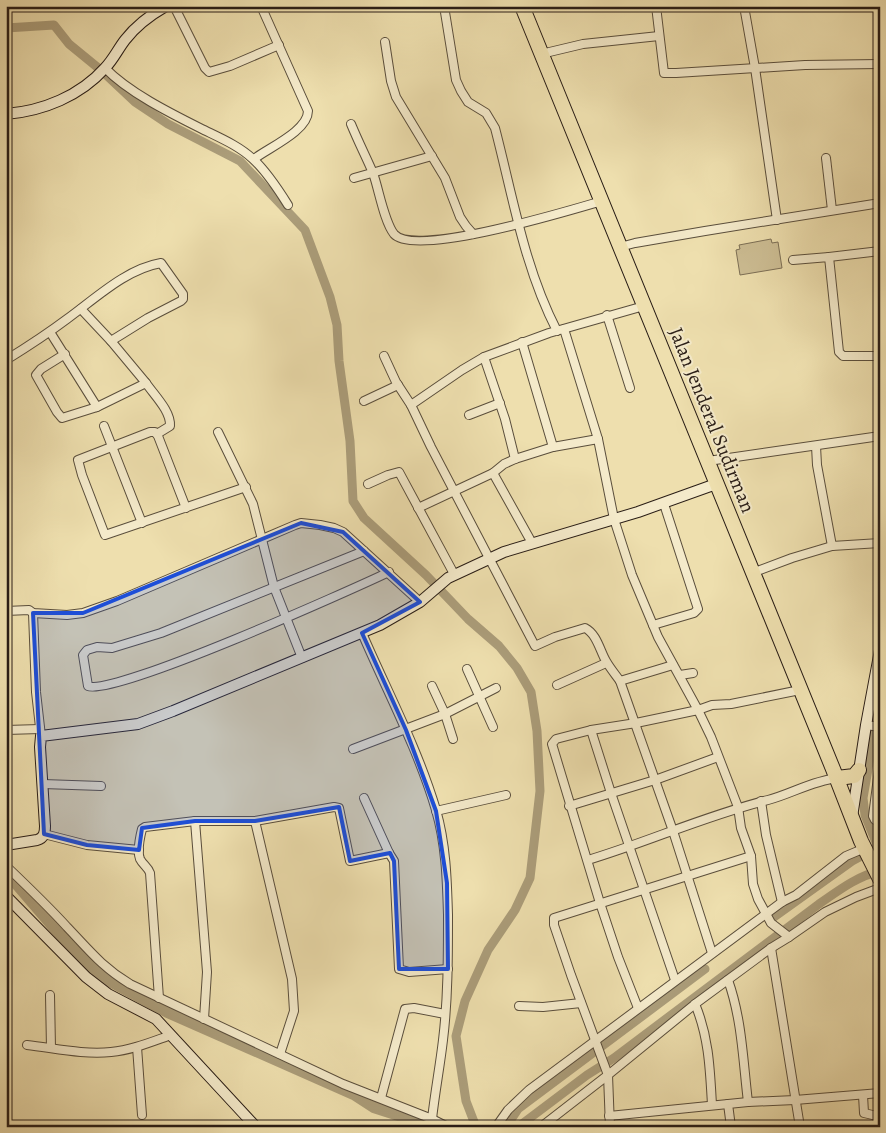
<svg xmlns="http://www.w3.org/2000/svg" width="886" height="1133" font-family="Alegreya,serif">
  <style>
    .green { fill: #cdbe94; stroke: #7b6e55 }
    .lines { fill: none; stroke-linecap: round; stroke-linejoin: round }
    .canal { stroke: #ab9d7a; stroke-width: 9 }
    .river { stroke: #ab9d7a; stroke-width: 14 }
    .street-casing { stroke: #5a4e3c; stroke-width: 10 }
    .secondary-casing { stroke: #291d16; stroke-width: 12 }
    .highway-casing { stroke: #291d16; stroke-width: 16 }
    .street { stroke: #f4eaca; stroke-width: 8 }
    .secondary { stroke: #f4eaca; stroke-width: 10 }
    .highway { stroke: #eedfae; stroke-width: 14 }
    .marked { fill: #1d4ed8; fill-opacity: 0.2; stroke: #1d4ed8; stroke-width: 4; stroke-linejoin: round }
    .labels { text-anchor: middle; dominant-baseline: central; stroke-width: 4; stroke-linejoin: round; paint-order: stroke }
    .street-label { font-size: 20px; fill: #291d16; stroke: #f4eaca }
  </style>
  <rect width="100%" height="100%" fill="#eedfae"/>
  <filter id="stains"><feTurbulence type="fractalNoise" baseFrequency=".004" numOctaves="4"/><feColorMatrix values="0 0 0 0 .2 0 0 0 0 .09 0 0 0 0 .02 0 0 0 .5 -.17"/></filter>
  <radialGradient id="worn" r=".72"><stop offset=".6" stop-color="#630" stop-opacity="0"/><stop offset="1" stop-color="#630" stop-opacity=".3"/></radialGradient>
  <!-- green -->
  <polygon class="green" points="771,239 772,243 778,242 782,268 740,275 736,250 740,249 739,245"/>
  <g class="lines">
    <!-- canal -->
    <g class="canal">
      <polyline points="6,28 54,25 69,44 102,71 135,102 168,124 240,161 305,230 330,297 337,325 339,361 350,441 353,501 364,518 426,575 468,619 499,646 517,668 531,692 537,731 540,791 530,878 515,910 488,950 465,1001 456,1036 466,1101 476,1127"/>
      <polyline points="771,919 852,861 878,847 865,815 863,798 880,700"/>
      <polyline points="506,1127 518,1109 705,969"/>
      <path d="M518,1127L587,1075L614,1058L819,904C838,891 857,876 880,871"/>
    </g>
    <!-- river -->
    <polyline class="river" points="6,870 92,970 168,1011 354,1093 374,1106 439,1127"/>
    <!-- street casing -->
    <g class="street-casing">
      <g id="street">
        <polyline points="174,6 205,68 209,72 230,66 279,45"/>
        <path d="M444,6L456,80L461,91L468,102L486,113L495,128C513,197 524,267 557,331"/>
        <polyline points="656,6 664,73 676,73 805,65 880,64"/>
        <polyline points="744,6 755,68 777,220"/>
        <polyline points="385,42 391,81 396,97 445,178 460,217 466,226 473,234"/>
        <polyline points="541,54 583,44 659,36"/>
        <path d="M105,68C128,92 170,113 200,128C218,137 238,145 253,159C267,172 278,189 288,205"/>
        <path d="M351,124C358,141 366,157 373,173C379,190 384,221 394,234C414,258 571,210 602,201"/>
        <polyline points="826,158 832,210"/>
        <path d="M254,159C268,148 308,131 308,111L261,6"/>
        <polyline points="354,178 432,156"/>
        <polyline points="620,247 635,243 705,231 880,203"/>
        <polyline points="829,257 880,251"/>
        <polyline points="793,260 829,257 839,352 843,356 880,356"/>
        <path d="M644,306L549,333L484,357L462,370L411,405L431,447L535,646L555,637L585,628C597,634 600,651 606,661C610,668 615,674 620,681L673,831L712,953"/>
        <polyline points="81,309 111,341 146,383"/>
        <polyline points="607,315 630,388"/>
        <polyline points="564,329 598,439 614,519 632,575 658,637 698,710 712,705 731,704 800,690"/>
        <path d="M50,332L97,407L146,383C154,395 171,411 170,426L157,434"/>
        <polyline points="522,342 553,447"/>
        <polyline points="65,354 41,369 36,375 57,412 62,418 97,407"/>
        <polyline points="384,356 396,382 411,405"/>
        <polyline points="484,357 505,419 515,459"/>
        <path d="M6,360C27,347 47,334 67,319C96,298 126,269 161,263L183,294V299L181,301L148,318L111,341"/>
        <polyline points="364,401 398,385"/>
        <polyline points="469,415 500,403"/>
        <polyline points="104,426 142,523"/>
        <polyline points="218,432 253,504 274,587 302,658"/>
        <polyline points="816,446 817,465 832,546 880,543"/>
        <polyline points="708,461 880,436"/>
        <polyline points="493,473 532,543"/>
        <polyline points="368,484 388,475 399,472 454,574"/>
        <polyline points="186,508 158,436 155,432 150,432 78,460 82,475 105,535 246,487"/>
        <polyline points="418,508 493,473 504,464 515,459 553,447 598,439"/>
        <path d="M364,551L161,633L112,648L97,647L87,650L83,655L88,686C113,697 351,590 389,572"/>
        <polyline points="752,573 792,558 832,546"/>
        <polyline points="6,611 29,610 33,613 67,615 83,613 117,601 295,525 301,523 320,525 334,528 343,532 420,602"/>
        <polyline points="33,613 36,692 41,736"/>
        <polyline points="653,625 694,613 698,609 664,504"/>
        <polyline points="467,669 493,727"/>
        <polyline points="680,675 693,673"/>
        <polyline points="620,681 673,665"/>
        <polyline points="557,685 606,663"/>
        <polyline points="432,686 445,714 453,739"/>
        <polyline points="866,725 880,727"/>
        <polyline points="6,730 40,729"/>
        <polyline points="591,730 611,793 675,980"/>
        <polyline points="353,749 445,714 496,688"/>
        <polyline points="880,762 873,816 875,820 880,820"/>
        <polyline points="43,784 101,786"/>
        <polyline points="364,798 389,853 394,861 399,969 409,972 448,969"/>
        <polyline points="761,801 766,835 782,902"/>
        <polyline points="569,806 655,780 718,757"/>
        <polyline points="436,811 506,795"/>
        <polyline points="195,821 207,972 204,1019"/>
        <polyline points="255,821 292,979 294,1011 280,1054"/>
        <polyline points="44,834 87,845 139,850"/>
        <path d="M588,860C648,842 707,815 768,800C791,794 812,781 837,778"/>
        <path d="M6,866C27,886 48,906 67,927C89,950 102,967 130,984L343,1084L432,1119C435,1092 440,1066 443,1040C448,999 448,957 448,915C447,880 446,844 436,810C418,749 387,691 362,633"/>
        <polyline points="771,948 800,1127"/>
        <path d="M728,980C742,1019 743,1061 748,1102"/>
        <polyline points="50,995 51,1048"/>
        <path d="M159,998L150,873C148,867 143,865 140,859C137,851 140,837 142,829L145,827L195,821H255L334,807L339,808L350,861L389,853"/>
        <path d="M695,1004C709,1037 710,1070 712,1105"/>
        <polyline points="519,1006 543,1007 581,1003"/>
        <polyline points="638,1008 618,957 600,903 552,744 556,739 591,730 636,723 698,710 711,737 738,807 741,828 751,856 753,884 758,899 771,923 789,937"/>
        <path d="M27,1045C54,1048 84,1055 111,1052C132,1050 151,1042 171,1035"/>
        <polyline points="137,1047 142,1115"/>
        <polyline points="863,1095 864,1113 877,1116 878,1127"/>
        <polyline points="381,1098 405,1009 414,1008 445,1014"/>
        <polyline points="728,1104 731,1127"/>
        <polyline points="609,1116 748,1102 795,1100 880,1093"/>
        <polyline points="432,1119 448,1127"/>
        <polyline points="496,1127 508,1110 529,1090 782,902 796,895 846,856 865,848"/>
        <polyline points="541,1127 608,1075 695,1004 771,948 789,937 825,912 856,897 880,888"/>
        <polyline points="610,1127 608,1075 571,975 554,925 554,918 751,856"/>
      </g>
    </g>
    <!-- secondary casing -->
    <g class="secondary-casing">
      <g id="secondary">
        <path d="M6,114C43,111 80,96 105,68C113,60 118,49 125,40C135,27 152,14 166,6"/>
        <polyline points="852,817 866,725 880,650"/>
        <path d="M6,845L37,840C44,838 45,833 45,826L40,747L41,736L138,724L173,711L380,625L420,602L448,578L504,552L638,512L716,484"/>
        <polyline points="6,896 86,977 108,994 156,1019 256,1127"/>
      </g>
    </g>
    <!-- highway casing -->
    <g class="highway-casing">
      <g id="highway">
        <polyline points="522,6 833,769 861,841 880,879"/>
        <polyline points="837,778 854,776 859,770"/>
      </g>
    </g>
    <!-- street -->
    <use href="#street" class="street"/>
    <!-- secondary -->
    <use href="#secondary" class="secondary"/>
    <!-- highway -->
    <use href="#highway" class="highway"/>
  </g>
  <!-- marked area -->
  <path class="marked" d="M301,523L343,532L420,602L362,633L406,730L436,811L447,883L448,969H399L394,861L390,853L350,861L339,807L255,821H195L142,828L139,850L87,845L44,834L33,613H83Z"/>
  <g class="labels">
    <!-- street labels -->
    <g class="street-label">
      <text transform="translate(712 420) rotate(68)">Jalan Jenderal Sudirman</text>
    </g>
  </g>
  <!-- margin -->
  <rect width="886" height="1133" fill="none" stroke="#eedfae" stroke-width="25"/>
  <rect x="8" y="8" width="871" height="1118" fill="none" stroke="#291d16" stroke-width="2.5"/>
  <rect x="12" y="12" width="861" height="1108" fill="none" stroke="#291d16"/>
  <rect width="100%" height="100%" filter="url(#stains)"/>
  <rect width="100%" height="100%" fill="url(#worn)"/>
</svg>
